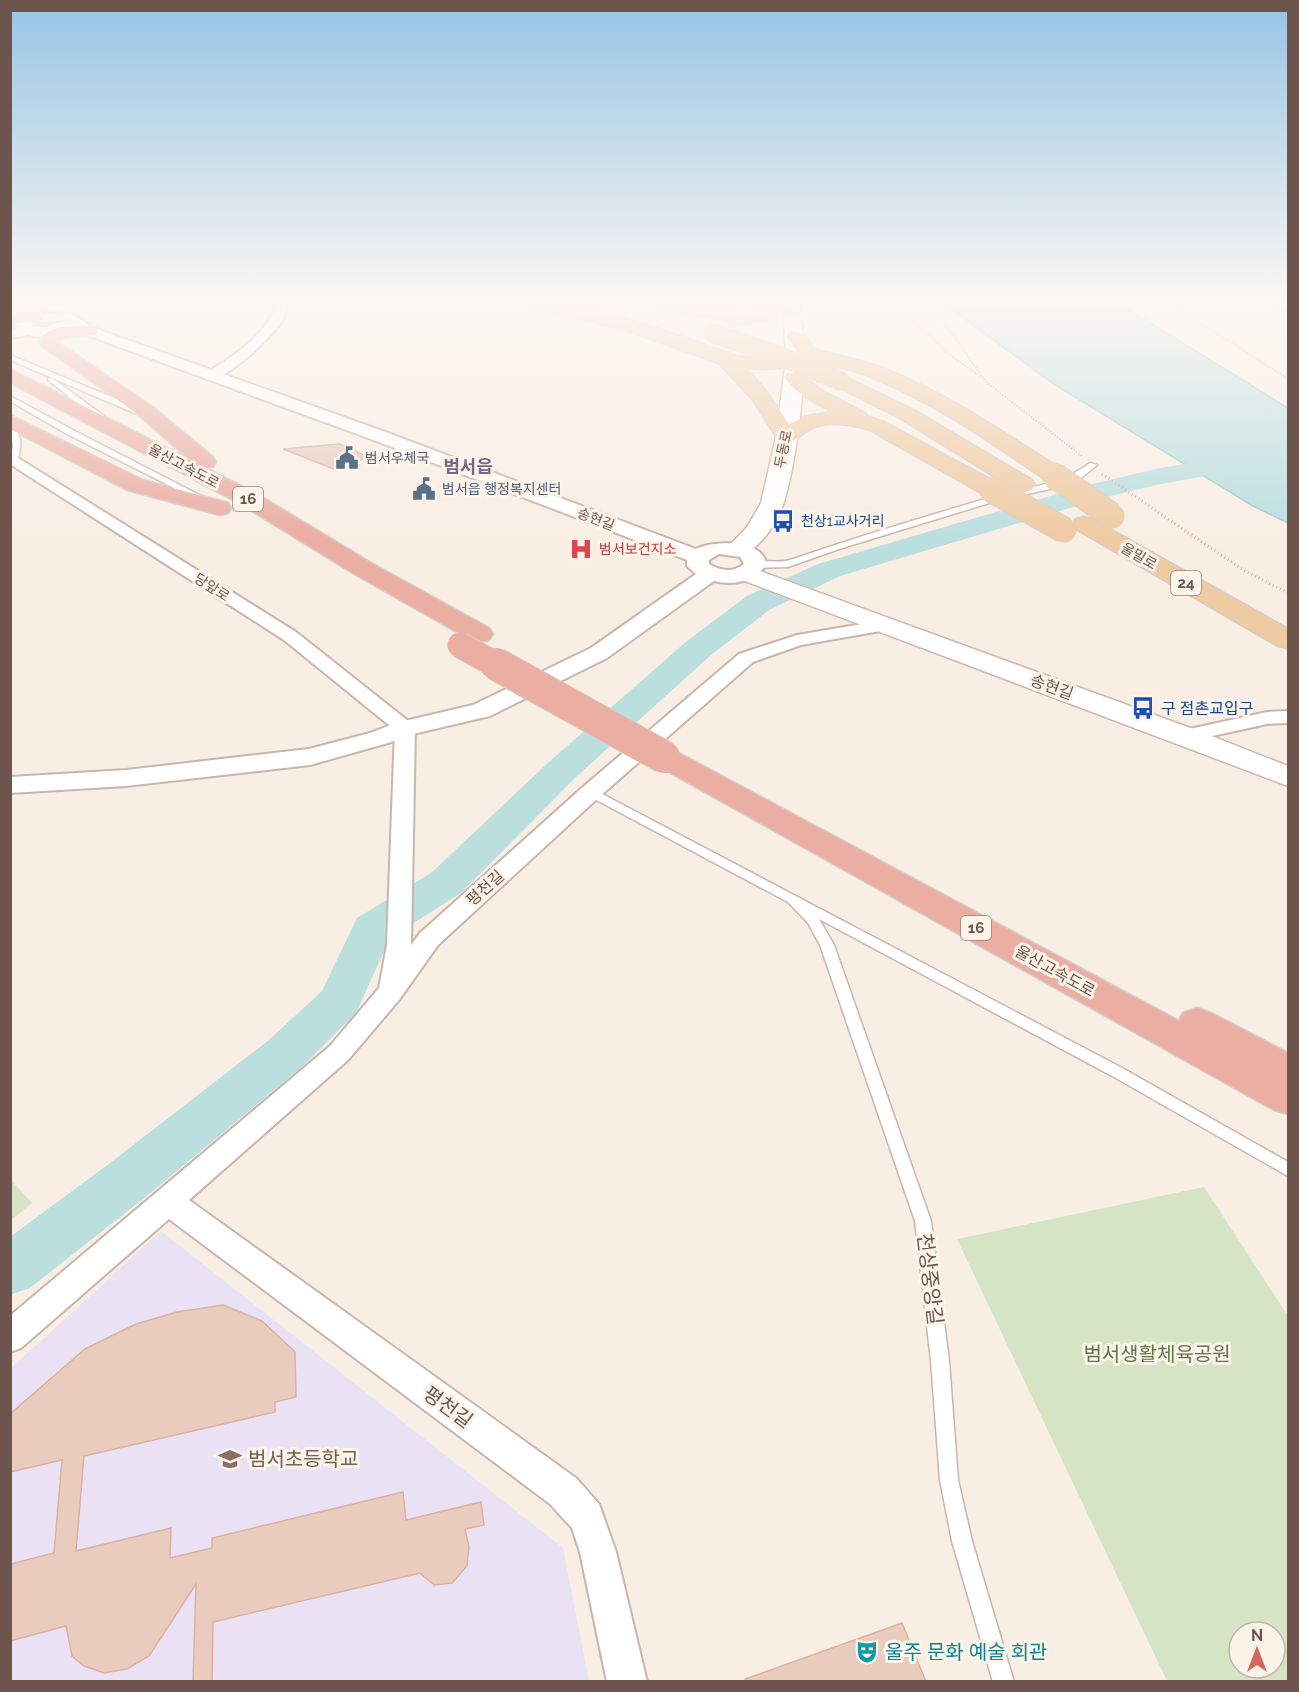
<svg xmlns="http://www.w3.org/2000/svg" width="1299" height="1692" font-family="Raleway,'Noto Sans KR',sans-serif">
  <style>
    .education { fill: #ebe1f5 }
    .green { fill: #d5e4c4; fill-rule: evenodd }
    .water { fill: #bbdedf; stroke: #a3cdcf; stroke-width: 1.5 }
    .lines { fill: none; stroke-linecap: round; stroke-linejoin: round }
    .river { fill: #bbdedf; fill-rule: evenodd }
    .building { fill: #eaccbf; stroke: #dbb1a2; stroke-width: 1.5 }
    .service-casing { stroke: #c8b6ac; stroke-width: 3 }
    .minor-casing { stroke: #c8b6ac; stroke-width: 4 }
    .tertiary-casing { stroke: #c8b6ac; stroke-width: 4 }
    .secondary-casing { stroke: #cdb7ad; stroke-width: 3 }
    .primary-casing { stroke: #d3ccca; stroke-width: 3 }
    .motorway-casing { stroke: #d3ccca; stroke-width: 3 }
    .path-far1 { stroke: #cfafa3; stroke-width: 2; stroke-dasharray: 1 2; stroke-linecap: butt }
    .path { stroke: #cfafa3; stroke-width: 3; stroke-dasharray: 1 3; stroke-linecap: butt }
    .service { fill: #fff; fill-rule: evenodd }
    .minor { fill: #fff; fill-rule: evenodd }
    .tertiary { fill: #fff; fill-rule: evenodd }
    .secondary { fill: #fff; fill-rule: evenodd }
    .primary { fill: #efcba4; fill-rule: evenodd }
    .motorway { fill: #ebaea2; fill-rule: evenodd }
    .primary-bridge-far1-casing { stroke: #d3ccca; stroke-width: 20; stroke-linecap: butt }
    .primary-bridge-casing { stroke: #d3ccca; stroke-width: 27; stroke-linecap: butt }
    .motorway-bridge-far1-casing { stroke: #d3ccca; stroke-width: 27; stroke-linecap: butt }
    .motorway-bridge-casing { stroke: #d3ccca; stroke-width: 34; stroke-linecap: butt }
    .primary-bridge-far1 { stroke: #efcba4; stroke-width: 19 }
    .primary-bridge { stroke: #efcba4; stroke-width: 25 }
    .motorway-bridge-far1 { stroke: #ebaea2; stroke-width: 25 }
    .motorway-bridge { stroke: #ebaea2; stroke-width: 32 }
    .labels { text-anchor: middle; dominant-baseline: central; stroke-width: 6; stroke-linejoin: round; paint-order: stroke }
    .far-street-label { font-size: 14px; fill: #6d554d; stroke: #fcf3e9 }
    .far-service-label { font-size: 14px; fill: #4e5e75; stroke: #fcf3e9; text-anchor: start }
    .far-transit-label { font-size: 14px; fill: #164399; stroke: #fcf3e9; text-anchor: start }
    .far-health-label { font-size: 14px; fill: #be3a42; stroke: #fcf3e9; text-anchor: start }
    .shield { fill: #fcf3e9; stroke: #98847c; stroke-width: 1.5 }
    .shield-label { font-size: 15px; font-weight: bold; fill: #6d554d }
    .street-label { font-size: 16px; fill: #6d554d; stroke: #fcf3e9 }
    .transit-label { font-size: 16px; fill: #164399; stroke: #fcf3e9; text-anchor: start }
    .far-district-label { font-size: 18px; font-weight: bold; fill: #7a658a; stroke: #fcf3e9 }
    .near-street-label { font-size: 20px; fill: #6d554d; stroke: #fcf3e9 }
    .near-park-label { font-size: 20px; fill: #5c774a; stroke: #fcf3e9 }
    .near-education-label { font-size: 20px; fill: #785e54; stroke: #fcf3e9; text-anchor: start }
    .near-culture-label { font-size: 20px; fill: #0d838f; stroke: #fcf3e9; text-anchor: start }
  </style>
  <rect width="100%" height="100%" fill="#f9eee4"/>
  <!-- education -->
  <polygon class="education" points="161,1231 563,1548 589,1681 11,1681 10,1369"/>
  <!-- green -->
  <g class="green">
    <polygon points="11,1180 32,1203 11,1220"/>
    <path d="M1204,1187L1288,1316V1681H1167L957,1239ZM1239,1632H1275V1668H1239Z"/>
  </g>
  <!-- water -->
  <polygon class="water" points="940,301 1115,301 1288,408 1288,523 1253,506 1055,385"/>
  <g class="lines">
    <!-- river -->
    <polygon class="river" points="1288,445 1288,461 1156,485 1107,497 840,576 769,610 711,655 576,777 461,893 390,938 356,1013 303,1066 148,1195 30,1288 10,1295 10,1237 110,1163 269,1040 322,991 357,918 431,873 550,761 687,641 747,596 818,564 1088,485 1156,469"/>
  </g>
  <!-- building -->
  <g class="building">
    <polygon points="340,444 368,457 336,470 283,449"/>
    <polygon points="223,1305 262,1321 295,1352 296,1397 275,1402 275,1412 84,1456 76,1551 171,1528 170,1558 212,1548 212,1538 403,1492 406,1520 481,1502 484,1525 465,1529 469,1547 467,1566 452,1583 434,1585 420,1573 213,1622 212,1682 193,1682 196,1584 149,1656 127,1669 104,1673 84,1666 72,1656 66,1626 10,1641 10,1564 54,1553 62,1460 10,1472 10,1414 85,1349 136,1324 177,1312"/>
    <polygon points="902,1623 926,1682 745,1682 745,1679"/>
  </g>
  <g class="lines">
    <!-- service casing -->
    <g class="service-casing">
      <g id="service">
        <polygon points="10,355 143,410 144,412 137,414 10,360"/>
        <polygon points="48,378 52,378 104,416 104,420 98,420 48,380"/>
        <polygon points="10,396 71,429 207,499 200,501 65,433 10,401"/>
        <path d="M10,424C22,433 22,445 18,459L14,461L10,460L13,446Z"/>
        <path d="M1090,463L1097,465L1081,478L1055,488L999,500L839,549L788,567L755,568L751,565C761,558 778,564 790,560C857,537 924,517 992,497C1027,487 1059,486 1090,463Z"/>
        <polygon points="591,788 1124,1069 1288,1162 1288,1176 1114,1077 819,919 834,945 931,1221 949,1361 958,1480 972,1541 1014,1682 993,1682 952,1541 940,1480 931,1361 915,1221 820,945 808,923 788,902 587,795 585,792 587,789"/>
      </g>
    </g>
    <!-- minor casing -->
    <g class="minor-casing">
      <g id="minor">
        <path d="M278,301H290C287,309 285,316 281,323C271,337 226,382 208,378L207,375L208,372C236,354 268,334 278,301Z"/>
        <polygon points="1267,301 1283,301 1288,304 1288,311"/>
        <polygon points="31,327 35,328 35,334 10,338 10,330"/>
        <polygon points="10,453 296,632 412,724 415,728 411,945 420,933 583,787 739,654 797,635 886,620 892,621 895,625 892,629 886,630 801,645 753,662 599,797 438,945 399,1000 348,1060 189,1200 576,1478 599,1504 616,1552 647,1682 607,1682 580,1552 572,1528 550,1504 169,1219 21,1348 10,1352 10,1316 330,1046 379,988 387,945 395,730 284,640 10,464"/>
        <polygon points="1288,711 1288,723 1267,724 1185,742 1178,740 1175,736 1178,732 1185,730 1267,712"/>
      </g>
    </g>
    <!-- tertiary casing -->
    <g class="tertiary-casing">
      <path id="tertiary" d="M59,312L75,316L94,328L380,430L696,549C713,540 765,539 766,565C754,582 733,586 714,581L607,658L490,716L413,734L388,743L310,765L126,786L10,793V777L126,770L309,749L370,733L396,723L473,705L591,648L696,574L687,566V560L368,438L84,334L72,328C55,336 28,343 14,326L29,315ZM59,321H62L46,327L32,326L38,322ZM719,554L740,557L744,564C733,573 721,571 709,564V560Z"/>
    </g>
    <!-- secondary casing -->
    <g class="secondary-casing">
      <g id="secondary">
        <path d="M783,301H799C801,321 805,341 804,361C803,402 796,462 784,502C777,523 755,561 729,554L726,549L747,527L761,503L776,437L786,360Z"/>
        <polygon points="746,566 1196,730 1288,766 1288,786 737,578 734,573 737,568"/>
      </g>
    </g>
    <!-- primary casing -->
    <g class="primary-casing">
      <g id="primary">
        <path d="M526,301H556L598,312L656,328L737,356L755,358L795,354L802,356L804,360L802,364C783,368 764,370 746,368L767,392L789,424L807,416L833,412C816,403 796,394 784,377L787,373H801L819,389L865,413L868,417L884,422L999,484L1002,489L999,494L991,496L983,494L870,430C854,425 834,421 817,426C802,430 796,446 779,441L753,400L719,363L629,331L528,305Z"/>
        <polygon points="646,301 680,301 743,314 790,304 796,305 799,309 796,313 743,324 654,306"/>
        <path d="M795,331C805,333 809,344 818,350C840,357 863,360 885,369C948,394 1005,433 1062,470L1065,475L1062,480L1054,482L1046,480C990,442 934,402 871,377C850,368 826,365 804,358L799,354L786,336L789,332Z"/>
        <polygon points="841,375 914,410 1032,480 1035,485 1032,490 1024,492 1016,490 900,418 834,385 831,381 834,377"/>
        <polygon points="1084,517 1092,519 1288,629 1288,648 1278,646 1076,529 1072,524 1076,519"/>
      </g>
    </g>
    <!-- motorway casing -->
    <g class="motorway-casing">
      <g id="motorway">
        <polygon points="10,313 40,314 43,318 40,322 10,323"/>
        <path d="M89,326L95,327L98,331L95,335L67,337L59,341V343L154,408L213,457L216,462L213,467L206,468L255,493L371,563L489,628L493,634L489,640L480,642L471,640L353,573L239,503L10,383V369L189,459L140,416L42,346L40,339C51,325 73,326 89,326Z"/>
        <polygon points="10,415 143,480 228,503 231,508 228,513 220,515 127,490 10,429"/>
        <polygon points="664,748 675,751 1179,1021 1183,1013 1197,1008 1211,1013 1288,1053 1288,1114 1274,1110 653,763 649,757 653,751"/>
      </g>
    </g>
    <!-- path-far1 -->
    <g class="path-far1">
      <polyline points="894,301 946,352 981,377"/>
      <polyline points="924,301 954,336 986,382 1083,457"/>
      <polyline points="1166,301 1288,379"/>
    </g>
    <!-- path -->
    <polyline class="path" points="1102,474 1243,570 1288,593"/>
    <!-- service -->
    <use href="#service" class="service"/>
    <!-- minor -->
    <use href="#minor" class="minor"/>
    <!-- tertiary -->
    <use href="#tertiary" class="tertiary"/>
    <!-- secondary -->
    <use href="#secondary" class="secondary"/>
    <!-- primary -->
    <use href="#primary" class="primary"/>
    <!-- motorway -->
    <use href="#motorway" class="motorway"/>
    <!-- primary-bridge-far1 casing -->
    <g class="primary-bridge-far1-casing">
      <polyline id="primary-bridge-far1" points="712,333 772,353 841,381"/>
    </g>
    <!-- primary-bridge casing -->
    <g class="primary-bridge-casing">
      <g id="primary-bridge">
        <polyline points="1054,475 1112,516"/>
        <polyline points="991,489 1064,530"/>
      </g>
    </g>
    <!-- motorway-bridge-far1 casing -->
    <g class="motorway-bridge-far1-casing">
      <polyline id="motorway-bridge-far1" points="460,645 498,666"/>
    </g>
    <!-- motorway-bridge casing -->
    <g class="motorway-bridge-casing">
      <polyline id="motorway-bridge" points="496,664 664,757"/>
    </g>
    <!-- primary-bridge-far1 -->
    <use href="#primary-bridge-far1" class="primary-bridge-far1"/>
    <!-- primary-bridge -->
    <use href="#primary-bridge" class="primary-bridge"/>
    <!-- motorway-bridge-far1 -->
    <use href="#motorway-bridge-far1" class="motorway-bridge-far1"/>
    <!-- motorway-bridge -->
    <use href="#motorway-bridge" class="motorway-bridge"/>
  </g>
  <!-- sky -->
  <linearGradient id="sky" x2="0" y2="1"><stop stop-color="#96c5e4"/><stop offset="0.56" stop-color="#fcf7f3"/><stop offset="1" stop-color="#fcf7f3" stop-opacity="0"/></linearGradient>
  <rect width="1299" height="538" fill="url(#sky)"/>
  <!-- icons -->
  <defs>
    <g id="civic-bare" transform="scale(1.8)"><path d="M-.6-6.5H3V-4.5H.6V-3L4-1V1h2V6H-6V1h2V-1L-.6-3ZM-1.2 2.5V6h2.4V2.5Z" fill="#5c6f8a" stroke="#fcf3e9" stroke-width="2.5" paint-order="stroke"/></g>
    <g id="bus-bare" transform="scale(1.8)"><path d="M-5-6H5V4H4V6H2V4H-2V6H-4V4H-5ZM-3.5-4V0h7V-4ZM-3.5 1.2v1.5H-2V1.2ZM2 1.2v1.5H3.5V1.2Z" fill="#1a4fb4" stroke="#fcf3e9" stroke-width="2.5" paint-order="stroke"/></g>
    <g id="hospital-bare" transform="scale(1.8)"><path d="M-5-5h3v3.5h4V-5h3V5h-3V1.5h-4V5h-3Z" fill="#e0444e" stroke="#fcf3e9" stroke-width="2.5" paint-order="stroke"/></g>
    <g id="school-bare" transform="scale(1.8)"><path d="M0-5L7-2L0 1L-7-2ZM-4 1L0 2.5L4 1V4Q0 6-4 4Z" fill="#8d6e63" stroke="#fcf3e9" stroke-width="2.5" paint-order="stroke"/></g>
    <g id="theatre-bare" transform="scale(1.8)"><path d="M-5-5.5Q0-4 5-5.5V0Q5 5 0 6Q-5 5-5 0ZM-3.3-2.5H-1v1.5H-3.3ZM1-2.5H3.3v1.5H1ZM-2.8 1Q0 5.5 2.8 1Z" fill="#0f9aa8" stroke="#fcf3e9" stroke-width="2.5" paint-order="stroke"/></g>
  </defs>
  <g fill-rule="evenodd">
    <use href="#civic-bare" x="347" y="458"/>
    <use href="#civic-bare" x="424" y="489"/>
    <use href="#bus-bare" x="783" y="521"/>
    <use href="#hospital-bare" x="581" y="549"/>
    <use href="#bus-bare" x="1143" y="708"/>
    <use href="#school-bare" x="230" y="1459"/>
    <use href="#theatre-bare" x="867" y="1652"/>
  </g>
  <g class="labels">
    <!-- far-street labels -->
    <g class="far-street-label">
      <text transform="translate(783 449) rotate(-78)">두동로</text>
      <text transform="translate(184 466) rotate(28)">울산고속도로</text>
      <text transform="translate(596 519) rotate(21)">송현길</text>
      <text transform="translate(1139 556) rotate(30)">울밀로</text>
      <text transform="translate(212 587) rotate(33)">당앞로</text>
    </g>
    <!-- far-service labels -->
    <g class="far-service-label">
      <text x="365" y="458">범서우체국</text>
      <text x="442" y="489">범서읍 행정복지센터</text>
    </g>
    <!-- far-transit labels -->
    <g class="far-transit-label">
      <text x="801" y="521">천상1교사거리</text>
    </g>
    <!-- far-health labels -->
    <g class="far-health-label">
      <text x="599" y="549">범서보건지소</text>
    </g>
    <!-- shield labels -->
    <g class="shield">
      <rect x="233" y="487" width="30" height="24" rx="4.5"/>
      <rect x="1171" y="571" width="30" height="24" rx="4.5"/>
      <rect x="961" y="916" width="30" height="24" rx="4.5"/>
    </g>
    <g class="shield-label">
      <text x="248" y="499">16</text>
      <text x="1186" y="583">24</text>
      <text x="976" y="928">16</text>
    </g>
    <!-- street labels -->
    <g class="street-label">
      <text transform="translate(1052 687) rotate(20)">송현길</text>
      <text transform="translate(485 888) rotate(-42)">평천길</text>
      <text transform="translate(1055 971) rotate(29)">울산고속도로</text>
    </g>
    <!-- transit labels -->
    <g class="transit-label">
      <text x="1161" y="708">구 점촌교입구</text>
    </g>
    <!-- far-district labels -->
    <g class="far-district-label">
      <text x="468" y="466">범서읍</text>
    </g>
    <!-- near-street labels -->
    <g class="near-street-label">
      <text transform="translate(930 1279) rotate(83)">천상중앙길</text>
      <text transform="translate(448 1407) rotate(36)">평천길</text>
    </g>
    <!-- near-park labels -->
    <g class="near-park-label">
      <text x="1157" y="1354">범서생활체육공원</text>
    </g>
    <!-- near-education labels -->
    <g class="near-education-label">
      <text x="248" y="1459">범서초등학교</text>
    </g>
    <!-- near-culture labels -->
    <g class="near-culture-label">
      <text x="885" y="1652">울주 문화 예술 회관</text>
    </g>
  </g>
  <!-- border -->
  <rect width="1299" height="1692" fill="none" stroke="#6d554d" stroke-width="24"/>
  <!-- north arrow -->
  <g transform="translate(1257 1650)"><circle r="28" fill="#fcf3e9" stroke="#c3b4ab" stroke-width="1.5"/>
  <path d="M0-4.5L10 22L0 15L-10 22Z" fill="#d36759"/>
  <text y="-9" font-size="16" font-weight="bold" text-anchor="middle" fill="#6d554d">N</text>
  </g>
</svg>
